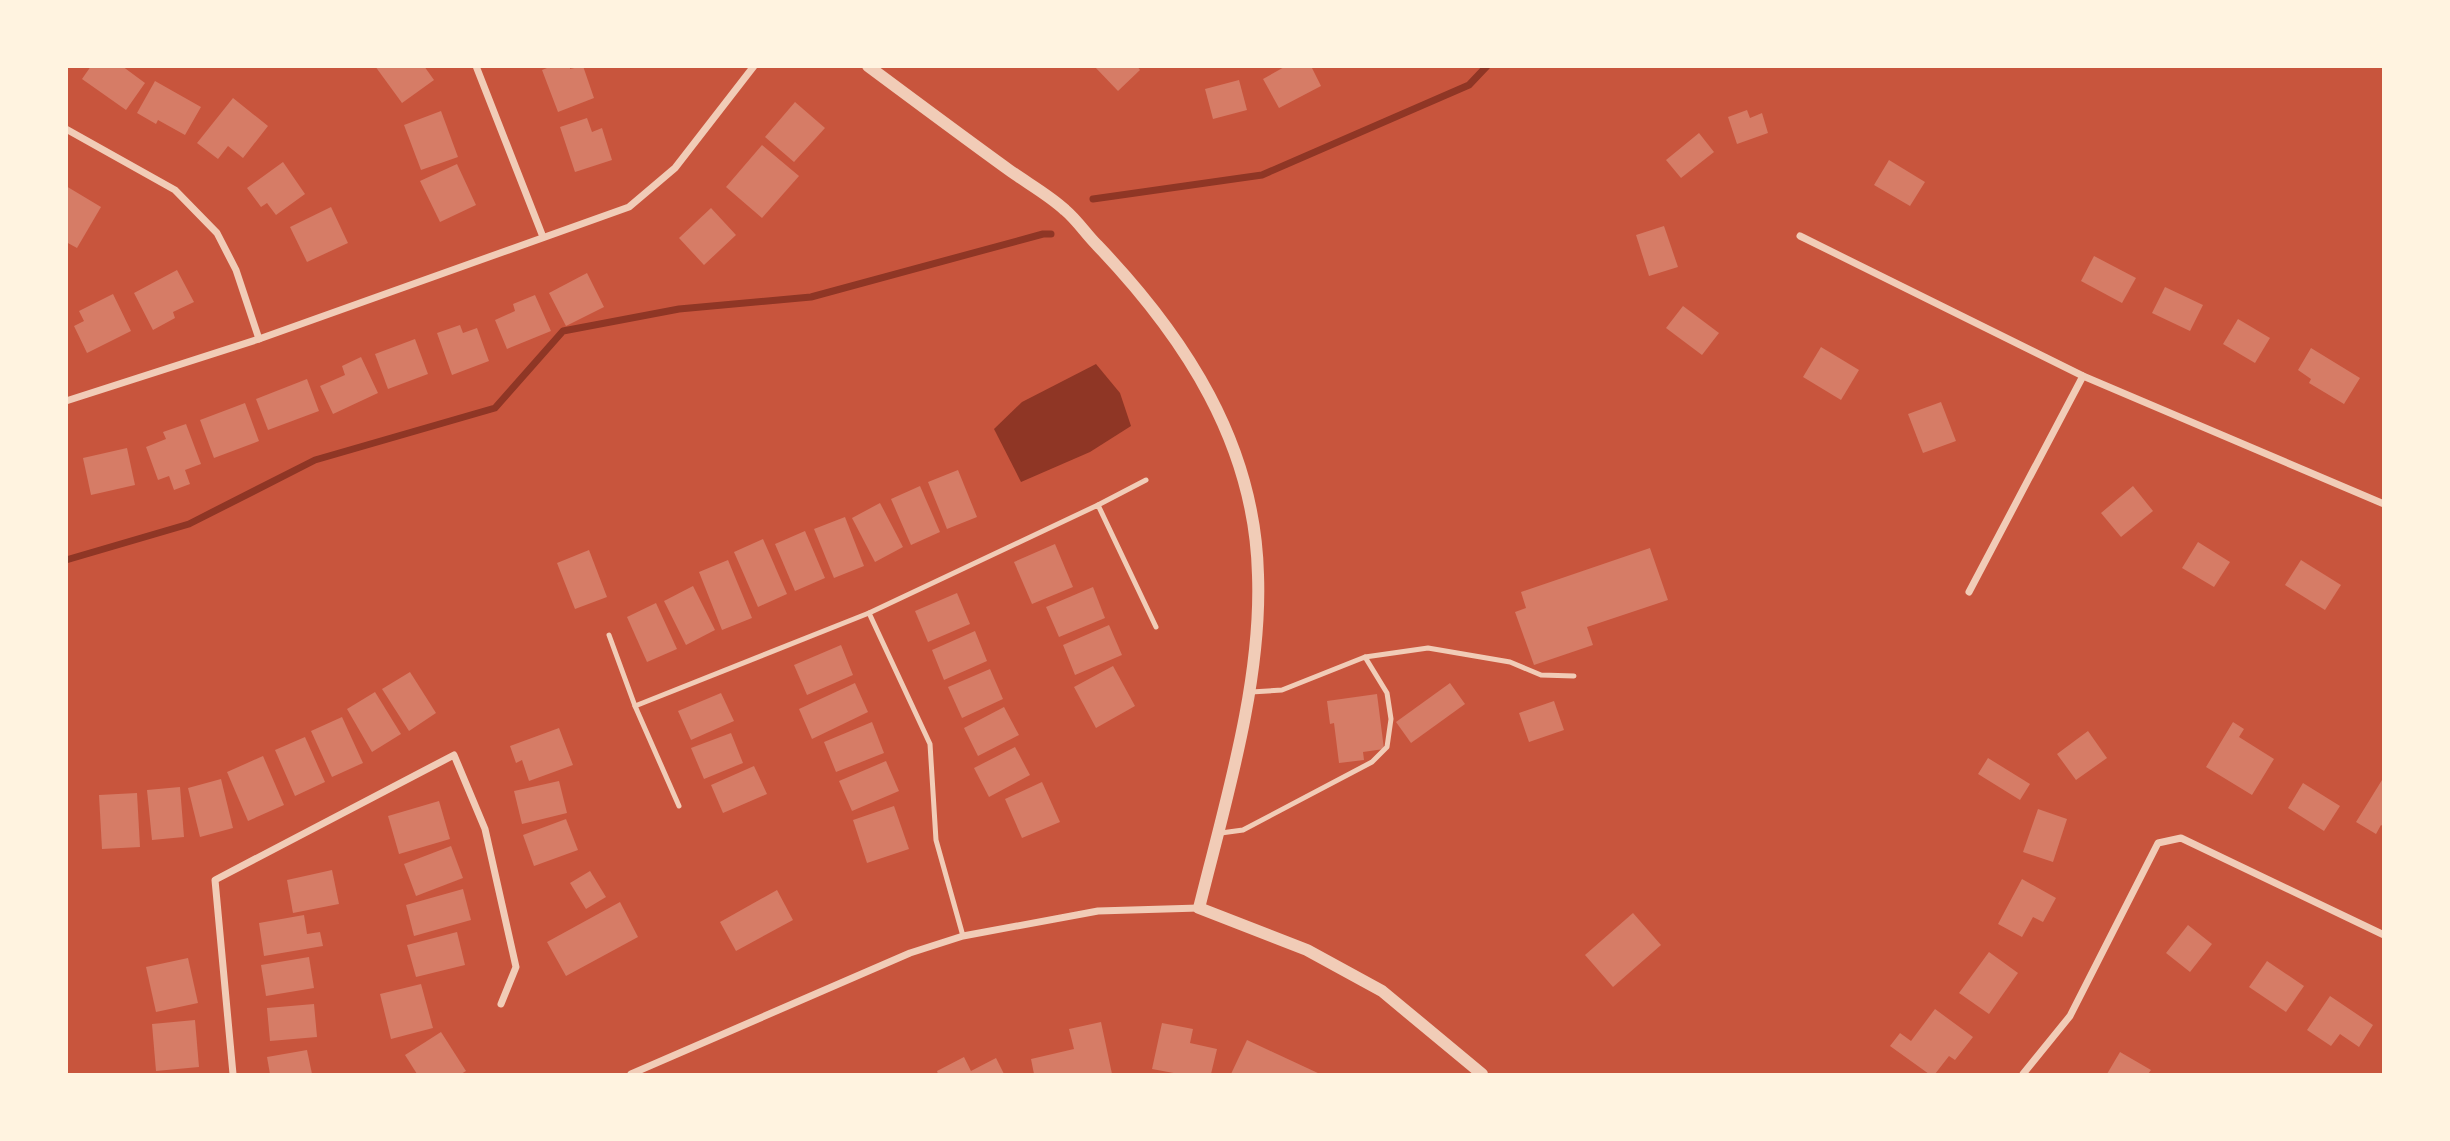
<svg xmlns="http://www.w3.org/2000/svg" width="2450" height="1141" font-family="'IBM Plex Sans',sans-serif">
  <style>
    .water { fill: #8f3625 }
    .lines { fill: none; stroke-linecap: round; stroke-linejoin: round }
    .stream { stroke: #8f3625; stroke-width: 7 }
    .building { fill: #d67c66 }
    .service { stroke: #f1ccb7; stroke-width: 5 }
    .minor { stroke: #f1ccb7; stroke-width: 7 }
    .tertiary { stroke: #f1ccb7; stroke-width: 12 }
  </style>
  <rect width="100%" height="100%" fill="#c8553d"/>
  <!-- water -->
  <polygon class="water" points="1096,364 1120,393 1131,426 1090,452 1021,482 994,429 1022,402"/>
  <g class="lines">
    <!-- stream -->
    <g class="stream">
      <polyline points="1093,199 1262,175 1469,85 1487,66"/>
      <polyline points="66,560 189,524 315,460 495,408 563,331 679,309 811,297 1043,234 1051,234"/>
    </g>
  </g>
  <!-- building -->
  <g class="building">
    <polygon points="91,66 122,66 145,83 126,110 82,79"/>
    <polygon points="375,66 424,66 434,80 402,103"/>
    <polygon points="552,66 570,66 570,69 583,66 594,98 558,112 542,70"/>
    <polygon points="1094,66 1137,66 1140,70 1118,91"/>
    <polygon points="1286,66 1311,66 1321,86 1279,108 1263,79"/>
    <polygon points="1239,80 1247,110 1213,119 1205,89"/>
    <polygon points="155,81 201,107 185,135 158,120 156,124 137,113"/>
    <polygon points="233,98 268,126 243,158 228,146 218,159 197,143"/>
    <polygon points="795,102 825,128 794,162 765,137"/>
    <polygon points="1747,110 1750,118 1762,113 1768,133 1737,144 1728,117"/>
    <polygon points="441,111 458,157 421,170 404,125"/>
    <polygon points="587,118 592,132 602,128 612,160 575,172 560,127"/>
    <polygon points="1699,133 1714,152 1681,178 1666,160"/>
    <polygon points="762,145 799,176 762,218 726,187"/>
    <polygon points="1889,160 1925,182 1910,206 1874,185"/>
    <polygon points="283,162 305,194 276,215 267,203 261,207 247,188"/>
    <polygon points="457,164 476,205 440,222 420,181"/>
    <polygon points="66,186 101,207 77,248 66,242"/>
    <polygon points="331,207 348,243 307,262 290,227"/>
    <polygon points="711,208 736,235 704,265 679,238"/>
    <polygon points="1664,226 1678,267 1649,276 1636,235"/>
    <polygon points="2094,256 2136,278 2122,303 2081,281"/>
    <polygon points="177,270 194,302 173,312 175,318 153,330 134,293"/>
    <polygon points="587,273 604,307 566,326 549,293"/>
    <polygon points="2165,287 2203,305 2190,331 2152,313"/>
    <polygon points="113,294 131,331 87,353 74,326 84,321 79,311"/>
    <polygon points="535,295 551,331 507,349 495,320 515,311 513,304"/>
    <polygon points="1683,306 1719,333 1702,355 1666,328"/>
    <polygon points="2238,319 2270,338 2255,363 2223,344"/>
    <polygon points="460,325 463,333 477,328 489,361 452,375 437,333"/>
    <polygon points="415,339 428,374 388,389 375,354"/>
    <polygon points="1821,347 1859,370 1841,400 1803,377"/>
    <polygon points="2311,348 2360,378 2344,404 2309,383 2311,379 2298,370"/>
    <polygon points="361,357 378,393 333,414 320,386 345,375 342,366"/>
    <polygon points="307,379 319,411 268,430 256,399"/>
    <polygon points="1941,402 1956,441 1923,453 1908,414"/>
    <polygon points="245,403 259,441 214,458 200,420"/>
    <polygon points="186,424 201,464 185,470 190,484 174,490 169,476 158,480 146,447 166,439 163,432"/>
    <polygon points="127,448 135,485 91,495 83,458"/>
    <polygon points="958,470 977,517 947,529 928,482"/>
    <polygon points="920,486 940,532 911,545 891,499"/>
    <polygon points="2133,486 2153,511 2121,537 2101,513"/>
    <polygon points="880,503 903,547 875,562 852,518"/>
    <polygon points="845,517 864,566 834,578 814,529"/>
    <polygon points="805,531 825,578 795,591 775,544"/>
    <polygon points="763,539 787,594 758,607 734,552"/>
    <polygon points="2198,542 2230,562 2214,587 2182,568"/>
    <polygon points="1055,544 1073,587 1032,604 1014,562"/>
    <polygon points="1650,548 1668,600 1587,627 1593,645 1534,665 1515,612 1526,608 1521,592"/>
    <polygon points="589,550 607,597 575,609 557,563"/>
    <polygon points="728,560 752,618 722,630 699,572"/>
    <polygon points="2301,560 2341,585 2325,610 2285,585"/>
    <polygon points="693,586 715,630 686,645 664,601"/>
    <polygon points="1093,587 1105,618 1059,637 1046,607"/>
    <polygon points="957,593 970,624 928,642 915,611"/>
    <polygon points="656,603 677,649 647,662 627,617"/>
    <polygon points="1109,625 1122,655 1075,675 1063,645"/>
    <polygon points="975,631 987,661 944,680 932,650"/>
    <polygon points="841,645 853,675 807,695 794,665"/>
    <polygon points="1113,666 1135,706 1096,728 1074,687"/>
    <polygon points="990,669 1003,699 962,718 948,687"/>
    <polygon points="410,672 436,713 409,731 382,689"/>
    <polygon points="855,683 868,712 812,739 799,709"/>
    <polygon points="1450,683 1465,704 1411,743 1396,722"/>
    <polygon points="375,692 401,734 372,752 347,709"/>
    <polygon points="721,693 734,721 691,740 678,711"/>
    <polygon points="1377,694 1384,749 1363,752 1364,760 1339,763 1334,723 1330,724 1327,701"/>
    <polygon points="1554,701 1564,730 1529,742 1519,713"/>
    <polygon points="1004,707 1019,735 978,756 964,728"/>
    <polygon points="342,717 363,763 332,777 311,731"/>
    <polygon points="872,722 884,753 836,772 824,742"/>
    <polygon points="2233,722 2244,729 2239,737 2274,759 2252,795 2206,767"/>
    <polygon points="559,728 573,765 529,781 522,760 516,763 510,746"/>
    <polygon points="2088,731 2107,758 2076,780 2057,754"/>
    <polygon points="731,733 743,763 704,779 691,748"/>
    <polygon points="305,737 325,782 295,796 275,750"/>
    <polygon points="1015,747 1030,775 989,797 974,768"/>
    <polygon points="263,756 284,805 248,821 227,772"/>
    <polygon points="1988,758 2030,784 2020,800 1978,774"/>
    <polygon points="886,761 899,791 852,811 839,781"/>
    <polygon points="754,766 767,794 723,813 711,785"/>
    <polygon points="221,779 233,828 200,837 188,788"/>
    <polygon points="2382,780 2384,781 2384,827 2381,825 2376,834 2356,822"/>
    <polygon points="559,781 567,813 522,824 514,791"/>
    <polygon points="1042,782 1060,822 1022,838 1005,799"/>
    <polygon points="2303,783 2340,806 2324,831 2288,808"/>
    <polygon points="180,787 184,837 152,840 147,790"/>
    <polygon points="137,793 140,847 102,849 99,795"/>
    <polygon points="439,801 450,839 399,854 388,816"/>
    <polygon points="894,806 909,849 867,863 853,820"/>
    <polygon points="2038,809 2067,819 2053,862 2023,852"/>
    <polygon points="566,819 578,850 534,866 523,835"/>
    <polygon points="451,846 463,878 416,896 404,864"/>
    <polygon points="332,870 339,904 293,913 287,880"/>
    <polygon points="590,871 606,897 586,909 570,883"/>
    <polygon points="2022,879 2056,898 2043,922 2033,917 2022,937 1998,924"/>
    <polygon points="463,889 471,920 414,936 406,905"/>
    <polygon points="777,890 793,920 736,951 720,922"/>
    <polygon points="620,902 638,937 566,976 547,942"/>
    <polygon points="1633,913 1661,945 1613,987 1585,955"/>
    <polygon points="304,915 307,934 320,932 323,946 264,956 259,923"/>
    <polygon points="2188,925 2212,944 2190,972 2166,953"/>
    <polygon points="457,932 465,965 416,977 407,945"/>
    <polygon points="1989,952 2018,973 1989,1014 1959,993"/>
    <polygon points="309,957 314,988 266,996 261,965"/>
    <polygon points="188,958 198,1003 156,1012 146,967"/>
    <polygon points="2267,961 2304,986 2286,1012 2249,987"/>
    <polygon points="421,984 433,1028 391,1039 380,994"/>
    <polygon points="2330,996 2373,1025 2359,1047 2340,1034 2331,1046 2307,1030"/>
    <polygon points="314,1004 317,1037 270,1041 267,1008"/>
    <polygon points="1935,1009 1973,1037 1955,1060 1949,1056 1935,1074 1929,1074 1890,1046 1900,1033 1911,1041"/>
    <polygon points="195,1020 199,1067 156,1071 152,1024"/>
    <polygon points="1101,1022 1112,1074 1034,1074 1031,1059 1074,1049 1069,1029"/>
    <polygon points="1162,1023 1193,1029 1190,1043 1217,1049 1211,1074 1179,1074 1152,1069"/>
    <polygon points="441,1032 466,1071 461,1074 417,1074 405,1055"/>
    <polygon points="1247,1040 1320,1074 1231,1074"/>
    <polygon points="307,1050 312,1074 270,1074 267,1057"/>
    <polygon points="2120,1052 2151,1070 2148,1074 2107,1074"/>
    <polygon points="964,1057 971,1071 996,1058 1004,1074 938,1074 937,1071"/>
  </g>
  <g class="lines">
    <!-- service -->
    <g class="service">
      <polyline points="1098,505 1146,480"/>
      <polyline points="609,635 635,706 679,806"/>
      <polyline points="1365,657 1428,648 1510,662 1541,675 1574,676"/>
      <polyline points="635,706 869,613"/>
      <polyline points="1221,833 1243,830 1372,762 1387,747 1391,719 1387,693 1365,657 1282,690 1251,692"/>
      <polyline points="963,936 936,840 930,744 869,613 1098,505 1156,627"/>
    </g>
    <!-- minor -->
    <g class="minor">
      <polyline points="476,66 543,237"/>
      <polyline points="66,129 175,190 217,233 236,270 259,339"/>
      <polyline points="1800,236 2083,376 2384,504"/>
      <polyline points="66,401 259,339 629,207 675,168 754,66"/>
      <polyline points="1969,592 2083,376"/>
      <polyline points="233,1074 215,880 454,755 485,829 516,967 501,1004"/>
      <polyline points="631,1074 910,953 963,936 1098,911 1199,908"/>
      <polyline points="2023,1074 2070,1016 2158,843 2181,838 2384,935"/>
    </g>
    <!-- tertiary -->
    <path class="tertiary" d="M868,66C915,101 962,136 1009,170C1027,183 1049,195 1065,210C1077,220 1086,234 1097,245C1185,337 1255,444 1258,575C1262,683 1225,803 1199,908L1307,950L1382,991L1482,1074"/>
  </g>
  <!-- border -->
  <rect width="2450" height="1141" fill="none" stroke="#fff3e0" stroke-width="136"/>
</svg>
